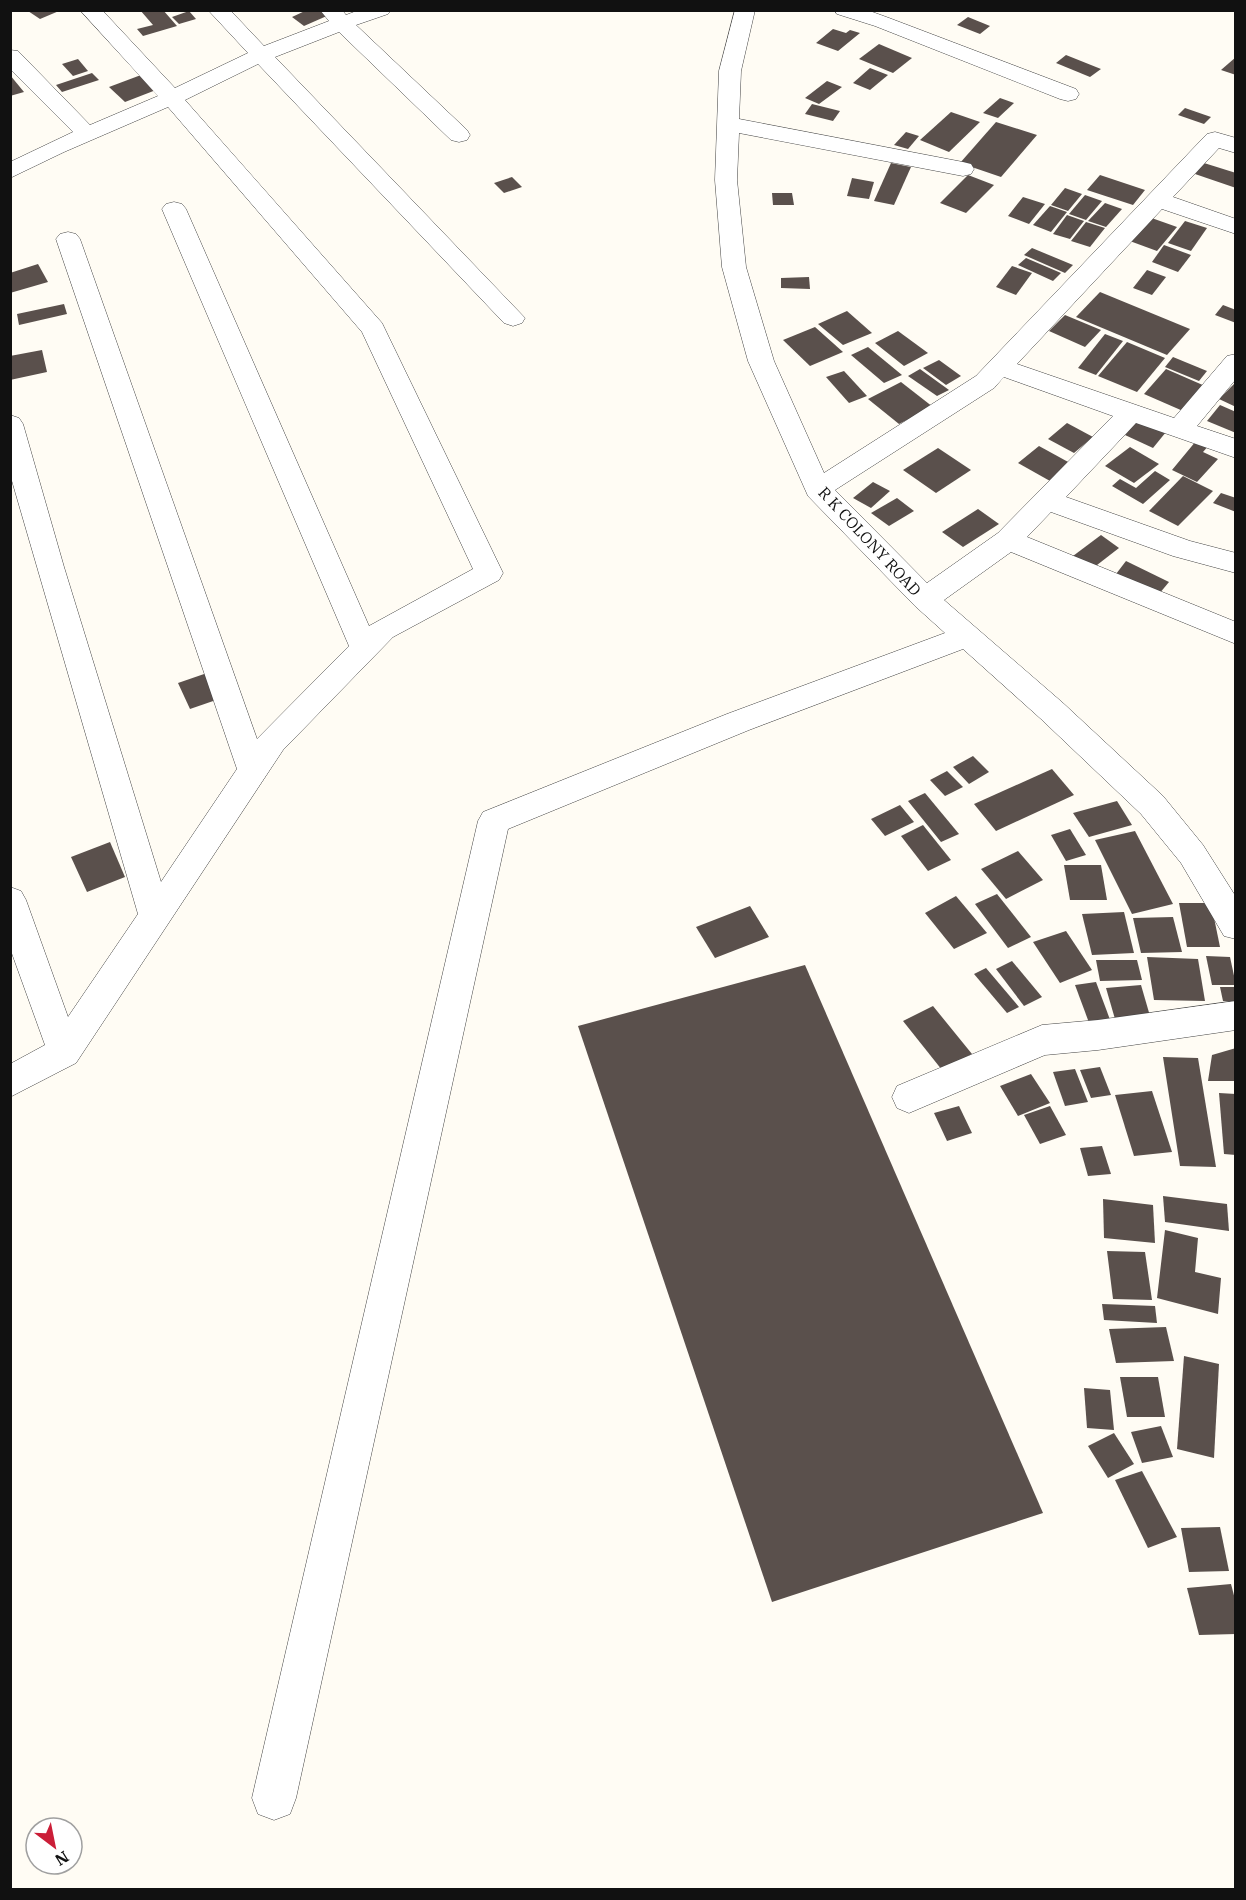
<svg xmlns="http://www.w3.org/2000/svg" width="1246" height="1900" font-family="'IBM Plex Serif',serif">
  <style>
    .building { fill: #5a504c }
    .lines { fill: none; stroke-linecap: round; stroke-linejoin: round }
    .minor-casing { stroke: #444; stroke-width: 1 }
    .minor { fill: #fff; fill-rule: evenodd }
    .labels { text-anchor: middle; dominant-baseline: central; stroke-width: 6; stroke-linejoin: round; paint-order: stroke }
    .street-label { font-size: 16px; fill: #111; stroke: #fff }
  </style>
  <rect width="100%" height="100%" fill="#fffcf4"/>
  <!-- building -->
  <g class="building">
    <polygon points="140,10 163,10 177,26 143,36 137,29 153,25"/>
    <polygon points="307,10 321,10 329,15 304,26 292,17"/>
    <polygon points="28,11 59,11 40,19"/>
    <polygon points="189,11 196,19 179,24 172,17"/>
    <polygon points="968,17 990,26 980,34 957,25"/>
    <polygon points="833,29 846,33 850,30 860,33 838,51 816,43"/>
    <polygon points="879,44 912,58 893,73 859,59"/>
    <polygon points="1066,55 1101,69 1090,77 1056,63"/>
    <polygon points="1236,57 1236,75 1221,70"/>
    <polygon points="78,59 88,71 73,76 62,64"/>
    <polygon points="870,68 888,75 870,90 853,83"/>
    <polygon points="92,73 99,80 62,92 56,85"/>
    <polygon points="10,75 24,92 10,96"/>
    <polygon points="141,75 156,90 125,102 109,87"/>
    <polygon points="827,81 842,87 819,104 805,98"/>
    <polygon points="1000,98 1014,103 998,118 983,113"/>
    <polygon points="812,104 840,111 833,121 805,114"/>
    <polygon points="1185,108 1211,117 1204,124 1178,115"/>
    <polygon points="951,112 980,122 949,152 920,140"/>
    <polygon points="996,122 1037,135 1001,177 960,163"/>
    <polygon points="906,132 919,136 908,149 894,145"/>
    <polygon points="891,163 911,167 894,205 874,201"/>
    <polygon points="1204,163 1236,173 1236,188 1195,174"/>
    <polygon points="968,175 994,185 966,213 940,203"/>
    <polygon points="1100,175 1145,190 1133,205 1087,190"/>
    <polygon points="512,177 522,187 504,193 494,183"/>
    <polygon points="852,178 874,182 869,199 847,196"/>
    <polygon points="1065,188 1082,194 1068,211 1051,205"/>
    <polygon points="772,193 792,193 794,205 773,205"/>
    <polygon points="1085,195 1102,201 1086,220 1069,214"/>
    <polygon points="1023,197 1045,204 1029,224 1008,216"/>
    <polygon points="1105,203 1122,209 1106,227 1088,221"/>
    <polygon points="1050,206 1067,212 1051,232 1033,225"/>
    <polygon points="1067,215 1084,221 1070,239 1053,234"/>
    <polygon points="1146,216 1177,227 1157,251 1127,240"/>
    <polygon points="1185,221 1207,228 1191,251 1168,243"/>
    <polygon points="1086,222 1105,228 1090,247 1071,241"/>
    <polygon points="1164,245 1191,255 1178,272 1152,262"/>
    <polygon points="1032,248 1073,265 1065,273 1024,255"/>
    <polygon points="1026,258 1061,273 1053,281 1018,265"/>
    <polygon points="38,264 48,282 10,293 10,273"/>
    <polygon points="1012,266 1032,273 1016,295 996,287"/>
    <polygon points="1147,270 1166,277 1152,295 1133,288"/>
    <polygon points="809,277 810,289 781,288 781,278"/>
    <polygon points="1100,292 1190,329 1167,355 1076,317"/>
    <polygon points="64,304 67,314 19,325 17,314"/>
    <polygon points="1223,305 1236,310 1236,323 1215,315"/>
    <polygon points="847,311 872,333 843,345 818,324"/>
    <polygon points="1065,315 1101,330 1085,347 1049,331"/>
    <polygon points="815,327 843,352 810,366 783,340"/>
    <polygon points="898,331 928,353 904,366 875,343"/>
    <polygon points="1105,334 1123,341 1096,375 1078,368"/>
    <polygon points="1127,342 1165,358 1137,392 1098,376"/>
    <polygon points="868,347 902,375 884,383 851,355"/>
    <polygon points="42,350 47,372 10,380 10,356"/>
    <polygon points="1173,357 1207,371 1199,381 1165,367"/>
    <polygon points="939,360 961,376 946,385 923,368"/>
    <polygon points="920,369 949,390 937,396 908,376"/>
    <polygon points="1166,369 1205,386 1183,411 1144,394"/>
    <polygon points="844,371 867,396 849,403 826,377"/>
    <polygon points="901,382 933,407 899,424 868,399"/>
    <polygon points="1236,382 1236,407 1219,399"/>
    <polygon points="1220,405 1236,412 1236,433 1207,421"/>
    <polygon points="1138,420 1166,432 1153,448 1125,435"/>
    <polygon points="1067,423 1093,437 1074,453 1048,439"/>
    <polygon points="1196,441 1210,444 1203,452 1218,459 1197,482 1172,470"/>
    <polygon points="1039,446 1070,463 1050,481 1018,463"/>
    <polygon points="1130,447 1159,464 1134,483 1105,466"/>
    <polygon points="938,448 971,470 936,493 903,470"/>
    <polygon points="1155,471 1170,480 1143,504 1112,486 1120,479 1136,488"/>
    <polygon points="1183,476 1213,491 1178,526 1149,511"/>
    <polygon points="873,482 890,491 871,508 853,498"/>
    <polygon points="1221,493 1236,498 1236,512 1213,503"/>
    <polygon points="897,498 914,511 889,526 871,513"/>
    <polygon points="978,509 999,524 963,547 942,532"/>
    <polygon points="1101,535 1119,548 1088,572 1069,559"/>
    <polygon points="1126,561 1169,582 1159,594 1116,574"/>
    <polygon points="207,673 219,699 190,709 178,683"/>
    <polygon points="973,756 989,772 969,784 953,767"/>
    <polygon points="1052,769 1074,795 996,831 974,804"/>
    <polygon points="947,771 963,787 945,796 930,780"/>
    <polygon points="925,793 959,834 941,842 908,801"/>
    <polygon points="1117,801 1132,825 1089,837 1073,813"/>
    <polygon points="900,805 914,822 885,836 871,819"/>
    <polygon points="923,825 951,860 928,871 901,836"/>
    <polygon points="1070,829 1086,855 1066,861 1051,835"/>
    <polygon points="1135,831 1173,904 1132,914 1095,840"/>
    <polygon points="110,842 125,877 87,892 71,857"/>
    <polygon points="1018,851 1043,880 1006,899 981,869"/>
    <polygon points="1064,865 1101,865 1107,900 1070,900"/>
    <polygon points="997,894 1031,937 1008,948 975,904"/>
    <polygon points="956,896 987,933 954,949 925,913"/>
    <polygon points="1179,903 1211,903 1220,947 1187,947"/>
    <polygon points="750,906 769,937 715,958 696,927"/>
    <polygon points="1124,912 1134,953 1092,955 1082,914"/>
    <polygon points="1173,917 1182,952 1141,953 1133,918"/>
    <polygon points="1066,931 1092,970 1060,983 1033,942"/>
    <polygon points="1206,956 1230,957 1236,985 1212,985"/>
    <polygon points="1147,957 1198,959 1205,1001 1154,1000"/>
    <polygon points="1096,960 1137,960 1142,980 1100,981"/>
    <polygon points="1012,961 1042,997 1024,1006 996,969"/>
    <polygon points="805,965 1043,1513 772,1602 578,1026"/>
    <polygon points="986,968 1019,1007 1007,1013 974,974"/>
    <polygon points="1096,982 1112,1025 1091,1028 1075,985"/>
    <polygon points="1141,985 1150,1016 1115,1019 1106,988"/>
    <polygon points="1220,987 1236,987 1236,1002 1223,1001"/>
    <polygon points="933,1006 972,1054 942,1070 903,1021"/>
    <polygon points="1236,1048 1236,1081 1208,1081 1212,1055"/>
    <polygon points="1163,1057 1198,1058 1216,1167 1180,1166"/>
    <polygon points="1100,1067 1111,1095 1091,1098 1080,1070"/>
    <polygon points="1075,1069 1088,1102 1065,1106 1053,1072"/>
    <polygon points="1031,1074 1050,1103 1018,1116 1000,1086"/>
    <polygon points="1152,1091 1172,1152 1134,1156 1115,1095"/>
    <polygon points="1219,1093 1236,1094 1236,1155 1224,1154"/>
    <polygon points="959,1106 972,1133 947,1141 934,1113"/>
    <polygon points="1050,1106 1066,1135 1040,1144 1024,1115"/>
    <polygon points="1102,1146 1111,1174 1088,1176 1080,1148"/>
    <polygon points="1163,1196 1227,1204 1229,1231 1165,1222"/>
    <polygon points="1103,1199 1153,1205 1155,1243 1104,1238"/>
    <polygon points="1165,1230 1198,1238 1195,1272 1221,1278 1218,1314 1157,1298"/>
    <polygon points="1107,1251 1145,1252 1152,1300 1113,1299"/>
    <polygon points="1102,1304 1155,1306 1157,1323 1104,1320"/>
    <polygon points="1166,1327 1174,1361 1116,1363 1109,1329"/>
    <polygon points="1184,1356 1219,1364 1214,1458 1177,1449"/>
    <polygon points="1120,1377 1158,1377 1165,1417 1127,1417"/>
    <polygon points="1084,1388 1110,1390 1114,1430 1087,1428"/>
    <polygon points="1161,1426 1173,1457 1142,1463 1131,1432"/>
    <polygon points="1114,1433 1134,1464 1108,1478 1088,1446"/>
    <polygon points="1142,1471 1177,1537 1148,1548 1115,1480"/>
    <polygon points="1220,1527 1229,1571 1189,1572 1181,1528"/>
    <polygon points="1231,1584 1236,1603 1236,1634 1199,1635 1187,1588"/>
  </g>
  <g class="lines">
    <!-- minor casing -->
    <g class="minor-casing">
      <g id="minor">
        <polygon points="80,10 102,10 175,88 248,53 208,10 230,10 264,46 329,21 320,10 342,10 346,15 359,10 391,10 388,14 356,25 467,130 470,135 467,140 459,142 451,140 339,32 275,57 525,318 522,323 513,326 504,323 258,64 185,100 382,323 503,573 499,580 393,637 283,750 76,1063 10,1097 10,1064 45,1045 10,948 10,887 21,891 26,900 68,1017 138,914 10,474 10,415 19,418 23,424 64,567 161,882 237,769 56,239 60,234 68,232 76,234 80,239 257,739 349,646 162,209 166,204 174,202 182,204 186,209 369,626 473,569 362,332 168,107 64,152 10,178 10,162 73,132 10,69 10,50 18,51 90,125 158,96"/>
        <path d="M735,10H755L741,71L739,119L963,162L971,164L974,169L971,174L963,176L739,133L737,180L746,267L774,361L824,473L976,376L1207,134L1215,132L1236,138V153L1219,148L1173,197L1236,219V234L1162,209L1017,364L1174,418L1227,356L1236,354V379L1197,426L1236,439V458L1136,423L1066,497L1190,541L1236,553V573L1173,556L1051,512L1027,537L1236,622V644L1011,552L944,600L1063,703L1163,796L1203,845L1236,897V939L1224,936L1181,863L1141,814L1041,719L963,649L749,730L508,829L296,1798L290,1814L274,1820L258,1814L252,1798L478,821L483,812L727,714L945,633L915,606L808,496L748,361L722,267L715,180L719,71ZM1004,377L1113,416L998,533L927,583L835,490L994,388Z"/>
        <polygon points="834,10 867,10 889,18 1076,89 1079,94 1076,99 1068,101 1060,99 875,26 837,14"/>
        <polygon points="1236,1001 1236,1030 1098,1050 1045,1055 909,1113 897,1108 892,1097 897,1086 1042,1025 1098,1020"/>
      </g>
    </g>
    <!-- minor -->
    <use href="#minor" class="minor"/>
  </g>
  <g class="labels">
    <!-- street labels -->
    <g class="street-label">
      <text transform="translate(870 541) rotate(47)">R K COLONY ROAD</text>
    </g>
  </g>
  <!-- border -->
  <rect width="1246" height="1900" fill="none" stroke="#111111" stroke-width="24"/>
  <!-- north arrow -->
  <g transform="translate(54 1846) rotate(148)"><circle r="28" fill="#ffffff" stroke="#a0a0a0" stroke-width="1.5"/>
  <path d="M0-4.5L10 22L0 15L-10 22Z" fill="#cb1e38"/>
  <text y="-9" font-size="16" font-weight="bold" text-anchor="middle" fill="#111111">N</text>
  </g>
</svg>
